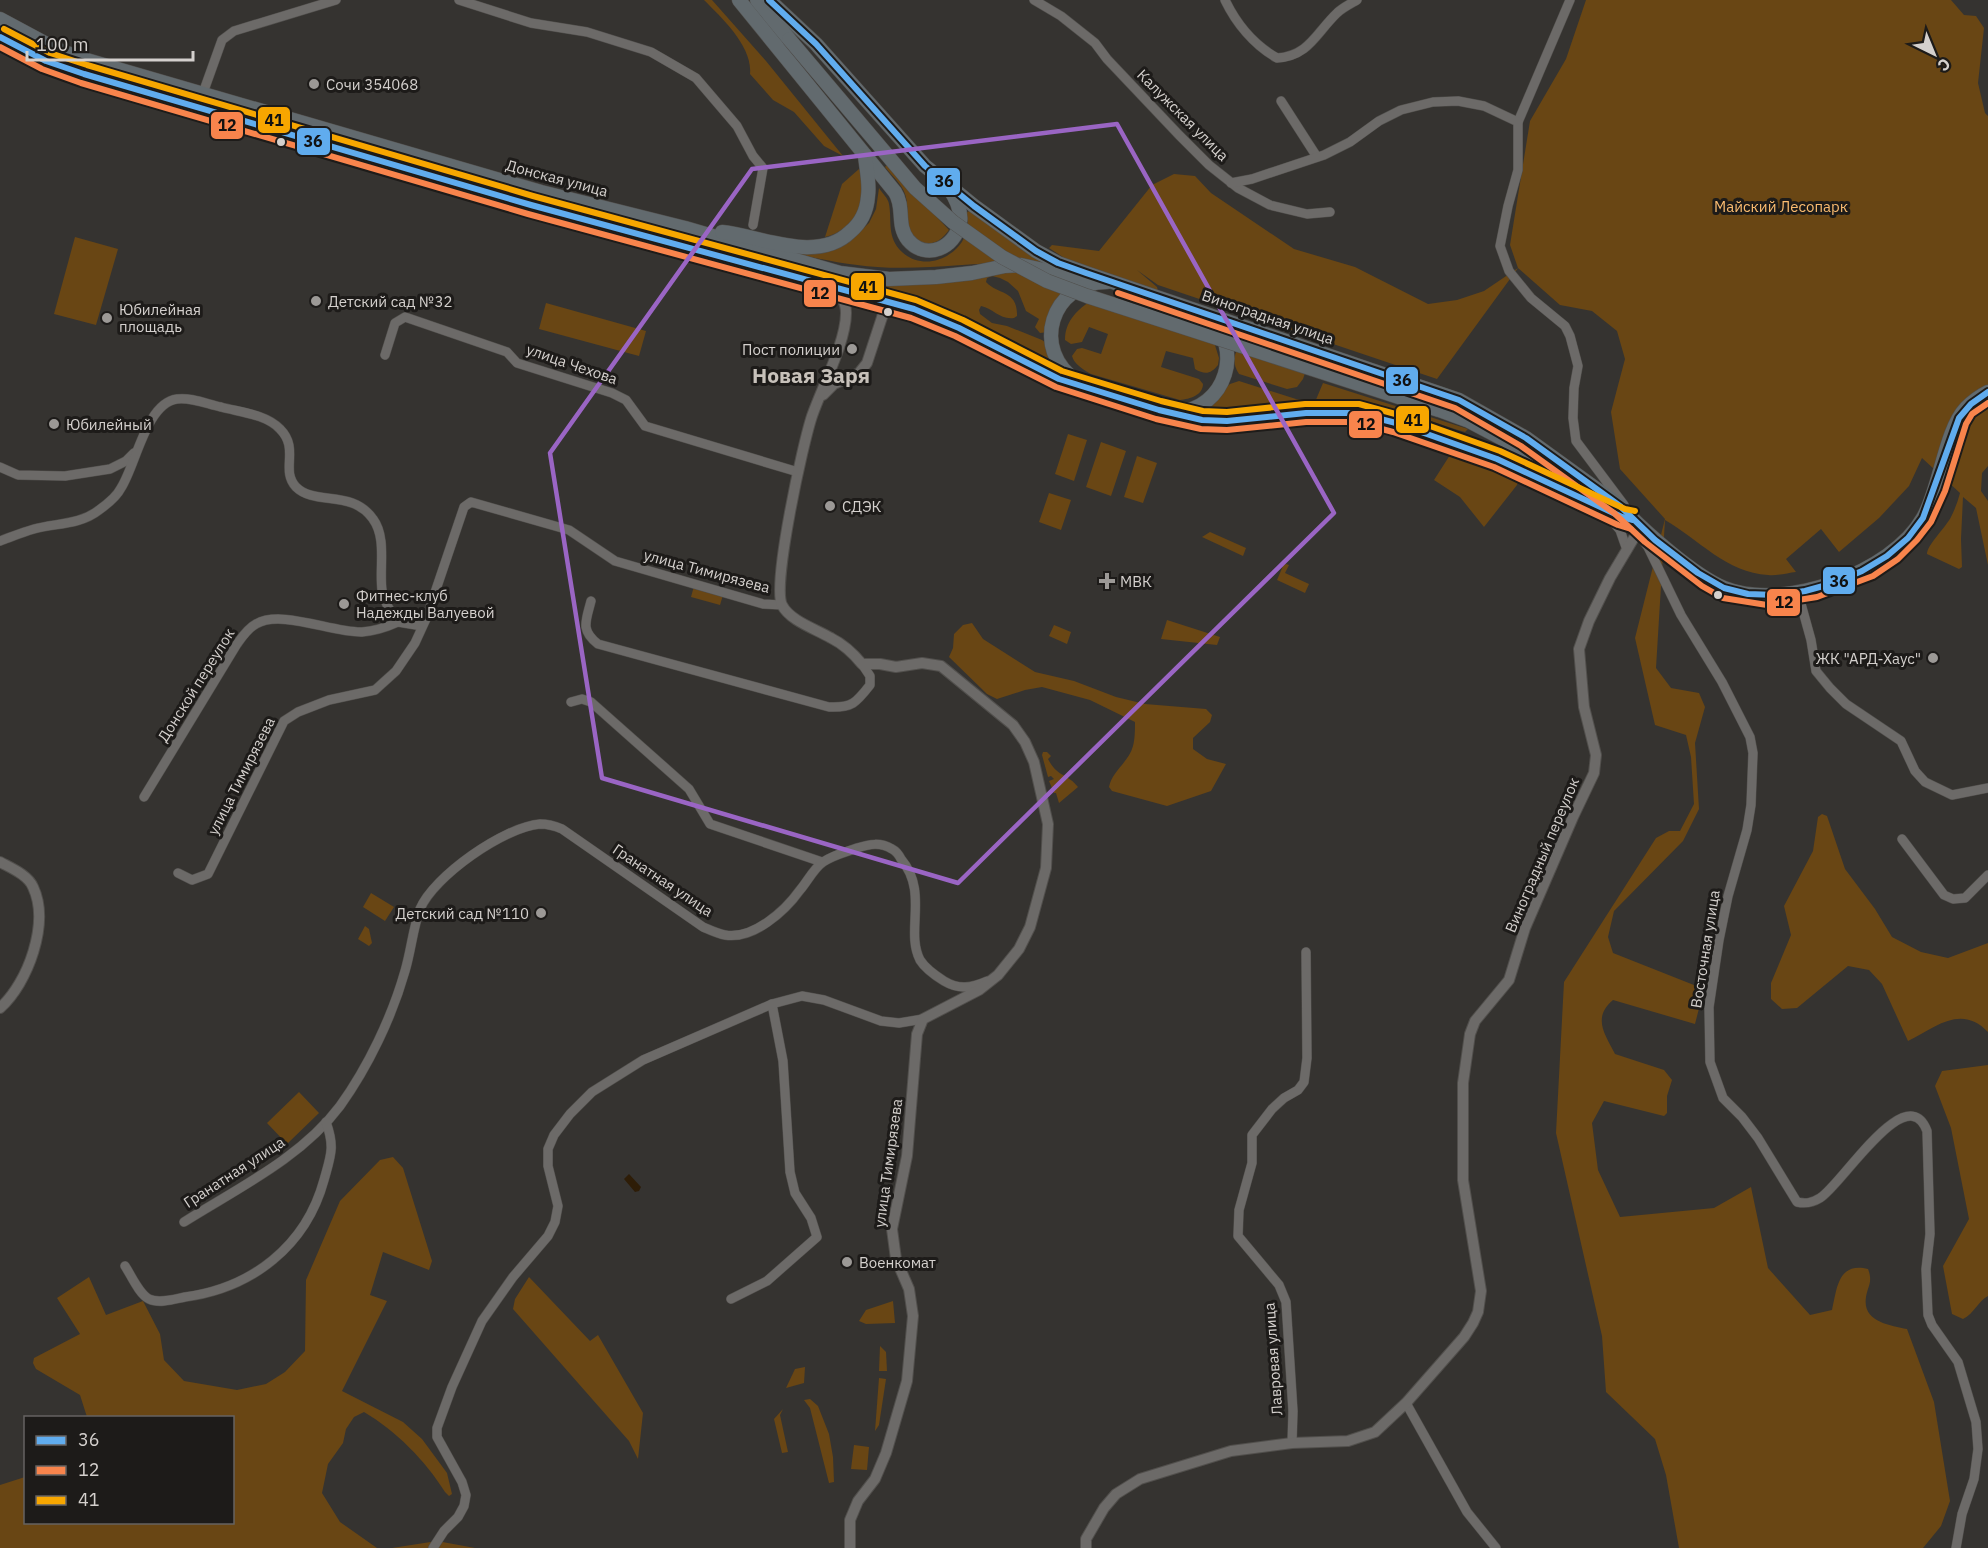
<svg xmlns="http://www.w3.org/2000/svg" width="1988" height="1548" font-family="'IBM Plex Sans',sans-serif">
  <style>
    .green { fill: #694614 }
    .water { fill: #2e1d07 }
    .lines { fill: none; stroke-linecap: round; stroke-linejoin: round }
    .minor-casing { stroke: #514f4c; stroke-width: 10 }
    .tertiary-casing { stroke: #514f4c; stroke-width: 12 }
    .primary-casing { stroke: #514f4c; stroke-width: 15 }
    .minor { stroke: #6c6a68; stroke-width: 9 }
    .tertiary { stroke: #6c6a68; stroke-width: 10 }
    .primary { stroke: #626a6e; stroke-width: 14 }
    .primary-bridge-casing { stroke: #514f4c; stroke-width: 15; stroke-linecap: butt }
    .primary-bridge { stroke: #626a6e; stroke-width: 14 }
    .bus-1-casing { stroke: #1d1b19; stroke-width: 10 }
    .bus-2-casing { stroke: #1d1b19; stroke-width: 10 }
    .bus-3-casing { stroke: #1d1b19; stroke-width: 10 }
    .bus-1 { stroke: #60acee; stroke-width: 6 }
    .bus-2 { stroke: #f8844c; stroke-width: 6 }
    .bus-3 { stroke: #f7a600; stroke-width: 6 }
    .marked { fill: none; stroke: #9a65c4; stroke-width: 4.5; stroke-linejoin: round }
    .poi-dot { fill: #9c9996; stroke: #1d1b19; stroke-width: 2 }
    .bus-dot { fill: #d4d0cd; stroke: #1d1b19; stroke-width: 2 }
    .labels { text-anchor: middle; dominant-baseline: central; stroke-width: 6; stroke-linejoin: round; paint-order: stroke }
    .poi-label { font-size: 15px; fill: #d4d0cd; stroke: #1d1b19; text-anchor: start }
    .street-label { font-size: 15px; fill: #d4d0cd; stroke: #1d1b19 }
    .park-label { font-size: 15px; fill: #fbbc70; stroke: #1d1b19 }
    .district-label { font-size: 21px; font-weight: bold; fill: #c7c1ba; stroke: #1d1b19 }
    .line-badge { stroke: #1d1b19; stroke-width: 2 }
    .pale-badge-label { font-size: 16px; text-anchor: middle; font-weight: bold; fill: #111 }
  </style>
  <rect width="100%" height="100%" fill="#353330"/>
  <!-- green -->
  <g class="green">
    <path d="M704,0H712L766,61L843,156L824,146L794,112L773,100L750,74C753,47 722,18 704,0Z"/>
    <path d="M1586,0H1951L1964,15L1976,16L1984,28L1978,83L1985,113L1988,116V466L1982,473L1981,491L1988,501V565L1976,508L1963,497L1961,539L1962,567L1959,569L1927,554C1927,545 1946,527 1951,517C1955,509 1958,501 1960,493L1922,458L1909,486L1879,518L1839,552L1821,529L1786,559L1796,572C1787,573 1777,576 1768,575C1727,573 1698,539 1665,520L1656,668L1671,688L1699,693L1705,707L1695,743L1699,809L1683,841L1614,911L1608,937L1613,953L1704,989L1695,1024L1613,1000C1592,1018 1605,1034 1615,1054L1664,1070L1672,1080L1667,1096V1113L1664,1116L1604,1101L1592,1123L1598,1170L1620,1217L1714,1208L1751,1187L1768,1268L1810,1315L1832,1310C1837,1288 1838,1262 1868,1269C1873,1282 1868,1285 1866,1297C1862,1322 1890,1325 1907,1329L1934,1402L1950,1501L1941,1526L1923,1548H1679L1666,1475L1655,1439L1606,1392L1602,1336L1556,1133L1564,982L1656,838L1669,831H1680L1694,804L1691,757L1686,735L1655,725L1635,638L1665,519L1620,469L1611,412L1625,359L1617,331L1592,311L1560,305L1518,268L1437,379L1158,285L1137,270L1157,287L1158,291L1069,261L1049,248L1052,245L1099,251L1152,185L1174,174L1195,176L1211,193L1294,249L1355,267L1428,304L1457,300L1484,291L1518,268L1510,245L1530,121L1566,59Z"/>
    <path d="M887,165L949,230C943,238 936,245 925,243C901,239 911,210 905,194C902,184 891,175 885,167Z"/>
    <path d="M859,169C875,197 853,231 825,237L842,184Z"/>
    <path d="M879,188C882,193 888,198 889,204C892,220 887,234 899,249C920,273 958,260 967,231C969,226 967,219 966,213L969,211L1046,264C989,259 933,271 877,267C830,264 783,250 738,239L832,249L848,243L869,223L876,209Z"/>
    <path d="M619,219L684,238L841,277L1016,270L1070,293L1048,332L1040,333L1035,327L1039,319L1026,311L1018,291L1008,282L1000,278L992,276L987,278L986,282C998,295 1018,290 1017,316L1014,318C1000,320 994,309 981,306L979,310L980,314L992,323L1007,326L1042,340L1050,346L1061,371L1031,357L980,326L938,305L828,280L615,222Z"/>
    <polygon points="75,237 118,249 96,325 54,314"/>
    <path d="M1089,302L1214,342L1219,358L1218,365C1211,374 1205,375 1195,369L1193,358L1166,351L1161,367L1199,379L1203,384C1203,395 1190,399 1180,400L1091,374C1084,370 1074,364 1072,356L1077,349L1082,348L1101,354L1108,334L1089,327L1082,342L1071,344L1065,340C1065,322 1076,311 1089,302Z"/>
    <polygon points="546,303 646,331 639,356 539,329"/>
    <path d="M1238,348L1306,370L1303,379L1297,387L1287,389L1239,374C1233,365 1233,356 1238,348Z"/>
    <path d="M1239,381L1296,399L1315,402L1323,383L1468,429L1465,432C1428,421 1392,406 1353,404C1306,402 1247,424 1202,411L1230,384Z"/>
    <polygon points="1068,434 1087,440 1074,481 1055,474"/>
    <polygon points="1101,442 1126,451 1111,496 1086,487"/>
    <polygon points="1450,455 1486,465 1519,478 1517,485 1484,527 1460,497 1434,480"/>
    <polygon points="1137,456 1157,463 1143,503 1124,497"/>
    <polygon points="1049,493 1071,500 1061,530 1039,522"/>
    <polygon points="1210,532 1246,548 1243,556 1202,537"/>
    <polygon points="1286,564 1289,565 1285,573 1309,584 1305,593 1277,580 1283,566"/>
    <polygon points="694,586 723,595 720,605 691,597"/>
    <polygon points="1167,620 1220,637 1217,645 1161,639"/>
    <path d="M972,623L983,639L1035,672L1074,681L1116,697L1145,704L1206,709L1212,715L1210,722L1193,738V749L1207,759L1226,764L1211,791L1167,806L1112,791L1109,787C1112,771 1129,762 1133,746C1135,739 1135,729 1135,722L1090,700L1042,687L1025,690L997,699L987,694L949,657L953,648L954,634L963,625Z"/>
    <polygon points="1054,625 1071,632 1067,644 1049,636"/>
    <path d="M1043,752H1047L1051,756L1048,759C1058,778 1067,773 1078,787L1059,803L1056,793H1054L1049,781L1054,779L1051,776L1048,777L1042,755Z"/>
    <path d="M1822,814L1827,816L1845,869L1875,909L1892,937L1921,952L1948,958L1988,943V1032C1961,1004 1936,1027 1908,1041L1882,984L1869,970L1848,966L1797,1008L1782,1009L1771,999V983L1791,935L1784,906L1813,851L1818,817Z"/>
    <polygon points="371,893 394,907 385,921 363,907"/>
    <polygon points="365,926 369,929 372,943 369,946 358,939"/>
    <path d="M1988,1065V1296C1978,1301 1974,1314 1963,1319L1952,1314L1943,1266L1969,1219L1951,1128L1935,1086L1942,1071Z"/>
    <polygon points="299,1092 319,1113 287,1144 267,1123"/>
    <path d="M393,1157L403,1168L432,1261L429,1270L383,1252L370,1295L387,1301L342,1391L403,1422L422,1439L447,1473L452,1494L449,1496L445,1492C425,1460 396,1431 364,1412L354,1417L346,1429L343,1443L328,1464L322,1493L340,1522L377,1548H0V1485L25,1477L26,1522H232V1418L87,1417L80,1395L36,1369L33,1363L34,1358L80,1334L57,1298L89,1277L106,1315L143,1301L160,1334L164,1360L184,1381L237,1390L266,1384L285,1372L305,1351L306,1280L340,1201L380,1160Z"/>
    <polygon points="529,1277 590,1341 598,1335 643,1413 638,1459 629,1441 513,1309 515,1299"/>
    <polygon points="893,1301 895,1323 866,1324 859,1321 866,1310"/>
    <polygon points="880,1346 886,1352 887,1371 879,1371"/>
    <polygon points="805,1367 804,1383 786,1388 795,1369"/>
    <polygon points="879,1378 886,1379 879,1425 875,1431"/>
    <polygon points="810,1399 818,1406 829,1434 833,1457 834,1482 829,1483 810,1408 804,1400"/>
    <polygon points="783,1409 780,1415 788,1452 782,1453 774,1419"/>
    <polygon points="854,1445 869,1447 867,1470 851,1469"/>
    <polygon points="437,1541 475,1548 392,1548"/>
  </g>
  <!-- water -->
  <polygon class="water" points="629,1174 641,1187 639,1191 635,1192 624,1179"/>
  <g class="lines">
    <!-- minor casing -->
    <g class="minor-casing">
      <g id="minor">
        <polyline points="459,0 531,23 587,32 651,52 696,78 737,126 753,156 763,168 753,225"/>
        <polyline points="1034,0 1061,16 1095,43 1107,59 1179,135 1209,165 1238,188 1270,205 1307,214 1330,212"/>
        <path d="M1225,0C1236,23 1254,45 1277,58C1309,56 1316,33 1337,13C1342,8 1350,4 1357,0"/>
        <polyline points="203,93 222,40 234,31 336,0"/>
        <polyline points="1281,101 1317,157"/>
        <polyline points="1518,122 1570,0"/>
        <polyline points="1231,183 1252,179 1324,155 1350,142 1379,121 1401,110 1433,102 1458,101 1484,106 1518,122 1518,170 1508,206 1500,246 1509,271 1531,298 1565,326 1570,336 1578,366 1574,388 1573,418 1576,441 1624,505"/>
        <polyline points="385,355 395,323 405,317 507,352 517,363 612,393 626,400 645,426 798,472"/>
        <polyline points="0,467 18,475 65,476 110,469 126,461 134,453"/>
        <polyline points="1605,512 1620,530 1627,550"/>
        <path d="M1637,532L1648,547L1681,615L1722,682L1750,737L1753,753L1751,805L1747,830L1728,896L1719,940L1709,1007L1710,1062L1723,1098L1742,1117L1758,1138L1797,1202C1806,1204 1812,1203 1820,1198C1841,1186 1907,1077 1927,1131L1930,1234L1926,1269L1928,1315L1932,1325L1958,1362L1976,1422L1978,1449L1974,1479L1962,1514L1956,1548"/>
        <path d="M0,541C11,537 23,532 34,529C56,523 80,525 99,510C106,505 117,496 121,488C136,465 146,403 177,399C191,397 207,404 221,407C239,412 266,414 280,429C300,449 280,470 296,487C315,506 352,489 373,519C387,538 379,568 382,590C384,603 391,613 398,622L422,626"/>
        <polyline points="1798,593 1811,640 1816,671 1830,688 1846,704 1901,741 1915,771 1925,782 1952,795 1988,788"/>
        <path d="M591,601C586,621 580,630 598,644L829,707C852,708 856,703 870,685V676L862,664"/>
        <polyline points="571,702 582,699 591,702 689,789 710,824 822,862"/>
        <path d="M144,797L237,644C242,637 248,628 256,624C281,609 333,633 362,632C375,631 387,627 398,622"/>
        <polyline points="1902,839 1944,895 1953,899 1965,898 1988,875"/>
        <polyline points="178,873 192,880 208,874 284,721 298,712 329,700 375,690 396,671 415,643 426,619 464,507 471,502 569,530 615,561 763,604 782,605"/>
        <path d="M184,1222C238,1188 301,1158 340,1106C368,1067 392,1017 405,971C411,951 413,928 420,909C434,876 504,827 540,824C548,824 555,826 562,829L703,927C710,930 718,934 725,935C753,940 785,911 800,890C807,882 814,868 823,862C833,855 846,852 857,848C870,844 880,842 892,849C896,851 899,855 901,859C929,892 905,931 920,960C925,968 936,976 944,981C959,990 971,988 987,981"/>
        <path d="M125,1266C131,1275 139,1294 149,1299C159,1304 175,1299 185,1297C252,1288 306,1246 324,1180C331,1155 335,1147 326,1122"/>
        <polyline points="731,1299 767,1281 817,1237 811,1218 795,1193 790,1172 783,1061 772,1004"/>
        <polyline points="1406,1403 1467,1512 1496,1548"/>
        <polyline points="1292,1443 1293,1411 1286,1302 1279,1285 1238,1236 1239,1210 1252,1163 1252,1135 1272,1109 1284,1098 1298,1090 1304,1082 1307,1058 1306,952"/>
        <polyline points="433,1548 444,1531 458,1517 464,1506 466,1495 462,1482 437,1437 437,1428 452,1387 482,1321 513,1277 548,1236 555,1222 558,1206 548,1166 548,1149 554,1135 570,1114 592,1092 643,1060 772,1004 802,996 824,1000 881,1021 899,1023 923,1019"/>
      </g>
    </g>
    <!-- tertiary casing -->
    <g class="tertiary-casing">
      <g id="tertiary">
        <path d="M831,286C839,294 846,300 846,313C846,342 822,387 812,416C803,443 772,584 782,605C790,621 816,629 831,638C843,644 853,653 862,664H880L896,667L922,663L941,666L1013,725L1025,742L1034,762L1048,824L1046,868L1030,927L1019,949L998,975L979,990L923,1019L917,1034L907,1156L892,1229L896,1259L909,1289L913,1316L907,1381L886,1453L875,1479L858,1501L850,1520V1548"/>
        <polyline points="823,395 834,384 859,373 867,363 887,302"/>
        <path d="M0,862C11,868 28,875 33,887C50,923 28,983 0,1008"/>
        <polyline points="1086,1548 1086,1539 1104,1508 1116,1494 1140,1479 1231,1451 1292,1443 1348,1441 1375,1432 1406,1403 1464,1337 1473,1323 1478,1312 1481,1291 1463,1180 1463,1083 1470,1034 1475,1021 1509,980 1525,928 1573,817 1594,773 1596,755 1584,707 1579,649 1589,621 1610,578 1641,526"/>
      </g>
    </g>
    <!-- primary casing -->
    <g class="primary-casing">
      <g id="primary">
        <path d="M739,0L895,192C905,207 896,225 908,240C926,261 955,248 960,223C962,211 955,197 949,188"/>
        <polyline points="757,0 789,39"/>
        <path d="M769,0L816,44L925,166L974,206L1036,251L1058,263L1086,273L1459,400L1526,438L1620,506C1644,531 1693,575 1724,588C1783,612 1892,573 1923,518C1940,489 1945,430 1966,408C1972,402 1980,396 1988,392"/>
        <polyline points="0,19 54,48 83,59 541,192 685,228 840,273 889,279 936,277 972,273 1005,266 1021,265 1070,276 1081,277"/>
        <polyline points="0,37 46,61 84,74 531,205 914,309 959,328 1059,379 1159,410 1202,420 1227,421 1306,413 1357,413 1396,423 1497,459 1622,517 1633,520"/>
        <path d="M722,232C761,236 817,264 850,232C861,223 867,210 868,196C870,183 866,168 865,155"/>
        <path d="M1077,381C1030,350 1051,282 1107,282"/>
        <path d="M1176,412C1226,410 1246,346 1206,315"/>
        <polyline points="1507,441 1535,461 1578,487"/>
      </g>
    </g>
    <!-- minor -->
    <use href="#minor" class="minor"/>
    <!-- tertiary -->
    <use href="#tertiary" class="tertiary"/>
    <!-- primary -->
    <use href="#primary" class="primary"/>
    <!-- primary-bridge casing -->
    <g class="primary-bridge-casing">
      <polyline id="primary-bridge" points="789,39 915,188 953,222 1002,257 1047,281 1087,296 1439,410 1469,421 1507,441"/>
    </g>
    <!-- primary-bridge -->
    <use href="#primary-bridge" class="primary-bridge"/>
    <!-- bus-1 casing -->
    <g class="bus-1-casing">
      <g id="bus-1">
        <polyline points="769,0 816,44 925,166 974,206 1036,251 1058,263 1086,273 1459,400 1526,438 1620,506 1655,540 1698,573 1724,588 1748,594 1776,595 1805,591 1834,583 1862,571 1887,556 1908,538 1923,518 1959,418 1971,404 1988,392"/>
        <polyline points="0,37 46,61 84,74 531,205 914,309 959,328 1059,379 1159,410 1202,420 1227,421 1306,413 1357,413 1396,423 1497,459 1622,517 1633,520"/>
      </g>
    </g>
    <!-- bus-2 casing -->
    <g class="bus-2-casing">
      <g id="bus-2">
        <polyline points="0,47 42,69 81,83 528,214 911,318 955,336 1056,387 1156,419 1201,429 1227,430 1306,422 1356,422 1393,432 1494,467 1618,525 1631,529"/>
        <polyline points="1118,293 1455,408 1521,446 1614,513 1645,542 1702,586 1723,598 1767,605 1817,597 1873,576 1898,559 1917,540 1931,522 1945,491 1966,424 1972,414 1988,403"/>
      </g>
    </g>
    <!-- bus-3 casing -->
    <g class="bus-3-casing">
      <polyline id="bus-3" points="4,29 50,53 87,65 533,196 916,300 963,320 1062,371 1161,401 1203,411 1227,412 1305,404 1359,404 1399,415 1500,451 1625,509 1635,511"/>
    </g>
    <!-- bus-1 -->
    <use href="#bus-1" class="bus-1"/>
    <!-- bus-2 -->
    <use href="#bus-2" class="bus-2"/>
    <!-- bus-3 -->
    <use href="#bus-3" class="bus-3"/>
  </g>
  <!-- marked area -->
  <path class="marked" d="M1117,124L1334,513L958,883L602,778L550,453L752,169Z"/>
  <!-- markers -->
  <g class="poi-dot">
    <circle cx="314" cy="84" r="6"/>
    <circle cx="316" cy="301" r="6"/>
    <circle cx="107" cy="318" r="6"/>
    <circle cx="852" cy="349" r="6"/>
    <circle cx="54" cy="424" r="6"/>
    <circle cx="830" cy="506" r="6"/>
    <path d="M1104 572h6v6h6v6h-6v6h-6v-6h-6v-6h6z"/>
    <circle cx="344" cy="604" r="6"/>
    <circle cx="1933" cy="658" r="6"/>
    <circle cx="541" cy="913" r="6"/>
    <circle cx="847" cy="1262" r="6"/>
  </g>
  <g class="bus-dot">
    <circle cx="281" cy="142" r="5"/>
    <circle cx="888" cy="312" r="5"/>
    <circle cx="1718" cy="595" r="5"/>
  </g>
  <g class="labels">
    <!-- poi labels -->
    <g class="poi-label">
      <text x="326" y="84">Сочи 354068</text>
      <text x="328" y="301">Детский сад №32</text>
      <text x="119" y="309">Юбилейная<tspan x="119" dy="17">площадь</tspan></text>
      <text x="840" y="349" text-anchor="end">Пост полиции</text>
      <text x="66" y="424">Юбилейный</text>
      <text x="842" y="506">СДЭК</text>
      <text x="1120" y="581">МВК</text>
      <text x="356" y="595">Фитнес-клуб<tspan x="356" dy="17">Надежды Валуевой</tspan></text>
      <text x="1921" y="658" text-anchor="end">ЖК "АРД-Хаус"</text>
      <text x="529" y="913" text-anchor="end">Детский сад №110</text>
      <text x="859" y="1262">Военкомат</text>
    </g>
    <!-- street labels -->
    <g class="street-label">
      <text transform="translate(1183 115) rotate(45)">Калужская улица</text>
      <text transform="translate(557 178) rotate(15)">Донская улица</text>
      <text transform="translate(1268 317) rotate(19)">Виноградная улица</text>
      <text transform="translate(572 364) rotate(19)">улица Чехова</text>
      <text transform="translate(707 571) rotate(15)">улица Тимирязева</text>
      <text transform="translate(196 685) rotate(-58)">Донской переулок</text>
      <text transform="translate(241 776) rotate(-63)">улица Тимирязева</text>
      <text transform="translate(1542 855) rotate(-67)">Виноградный переулок</text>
      <text transform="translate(663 880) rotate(34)">Гранатная улица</text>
      <text transform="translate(1705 949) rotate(-81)">Восточная улица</text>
      <text transform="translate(888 1163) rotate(-82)">улица Тимирязева</text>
      <text transform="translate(234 1172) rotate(-33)">Гранатная улица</text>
      <text transform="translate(1273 1359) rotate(-94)">Лавровая улица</text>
    </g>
    <!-- park labels -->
    <g class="park-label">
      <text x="1781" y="206">Майский Лесопарк</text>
    </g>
    <!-- district labels -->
    <g class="district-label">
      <text x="811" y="375">Новая Заря</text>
    </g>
  </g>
  <g class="line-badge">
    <rect x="257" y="106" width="34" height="28" rx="6" fill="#f7a600"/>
    <rect x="210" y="111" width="34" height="29" rx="6" fill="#f8844c"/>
    <rect x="296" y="127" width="35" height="29" rx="6" fill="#60acee"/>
    <rect x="926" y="167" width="35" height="29" rx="6" fill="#60acee"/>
    <rect x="850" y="272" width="35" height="29" rx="6" fill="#f7a600"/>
    <rect x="803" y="279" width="34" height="29" rx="6" fill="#f8844c"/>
    <rect x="1385" y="366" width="34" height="29" rx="6" fill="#60acee"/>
    <rect x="1395" y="405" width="35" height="29" rx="6" fill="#f7a600"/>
    <rect x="1348" y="410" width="35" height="29" rx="6" fill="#f8844c"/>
    <rect x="1822" y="566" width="34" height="29" rx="6" fill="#60acee"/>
    <rect x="1766" y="588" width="35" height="29" rx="6" fill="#f8844c"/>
  </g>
  <g class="pale-badge-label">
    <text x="274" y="126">41</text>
    <text x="227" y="131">12</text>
    <text x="313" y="147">36</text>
    <text x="944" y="187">36</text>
    <text x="868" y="293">41</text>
    <text x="820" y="299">12</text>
    <text x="1402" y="386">36</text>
    <text x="1413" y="426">41</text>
    <text x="1366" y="430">12</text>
    <text x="1839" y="587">36</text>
    <text x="1784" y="608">12</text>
  </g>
  <!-- legend -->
  <rect x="24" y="1416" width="210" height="108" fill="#1d1b19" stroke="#666361" stroke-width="1.5"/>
  <rect x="36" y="1436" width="30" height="9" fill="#60acee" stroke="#666361" stroke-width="1.5"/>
  <text x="78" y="1446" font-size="18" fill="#d4d0cd">36</text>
  <rect x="36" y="1466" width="30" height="9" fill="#f8844c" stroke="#666361" stroke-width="1.5"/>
  <text x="78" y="1476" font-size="18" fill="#d4d0cd">12</text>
  <rect x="36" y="1496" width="30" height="9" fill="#f7a600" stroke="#666361" stroke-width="1.5"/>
  <text x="78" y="1506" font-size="18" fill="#d4d0cd">41</text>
  <!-- north arrow -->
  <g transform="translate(1934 54) rotate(137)" stroke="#1d1b19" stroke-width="4.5" paint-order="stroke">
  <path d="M0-4.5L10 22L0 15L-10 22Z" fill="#d4d0cd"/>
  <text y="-9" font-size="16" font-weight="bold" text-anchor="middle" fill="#d4d0cd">С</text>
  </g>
  <!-- scale -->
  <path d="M27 51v9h166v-9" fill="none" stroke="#d4d0cd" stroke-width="3"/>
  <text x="36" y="51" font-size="18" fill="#d4d0cd" stroke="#1d1b19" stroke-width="4.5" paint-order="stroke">100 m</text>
</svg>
